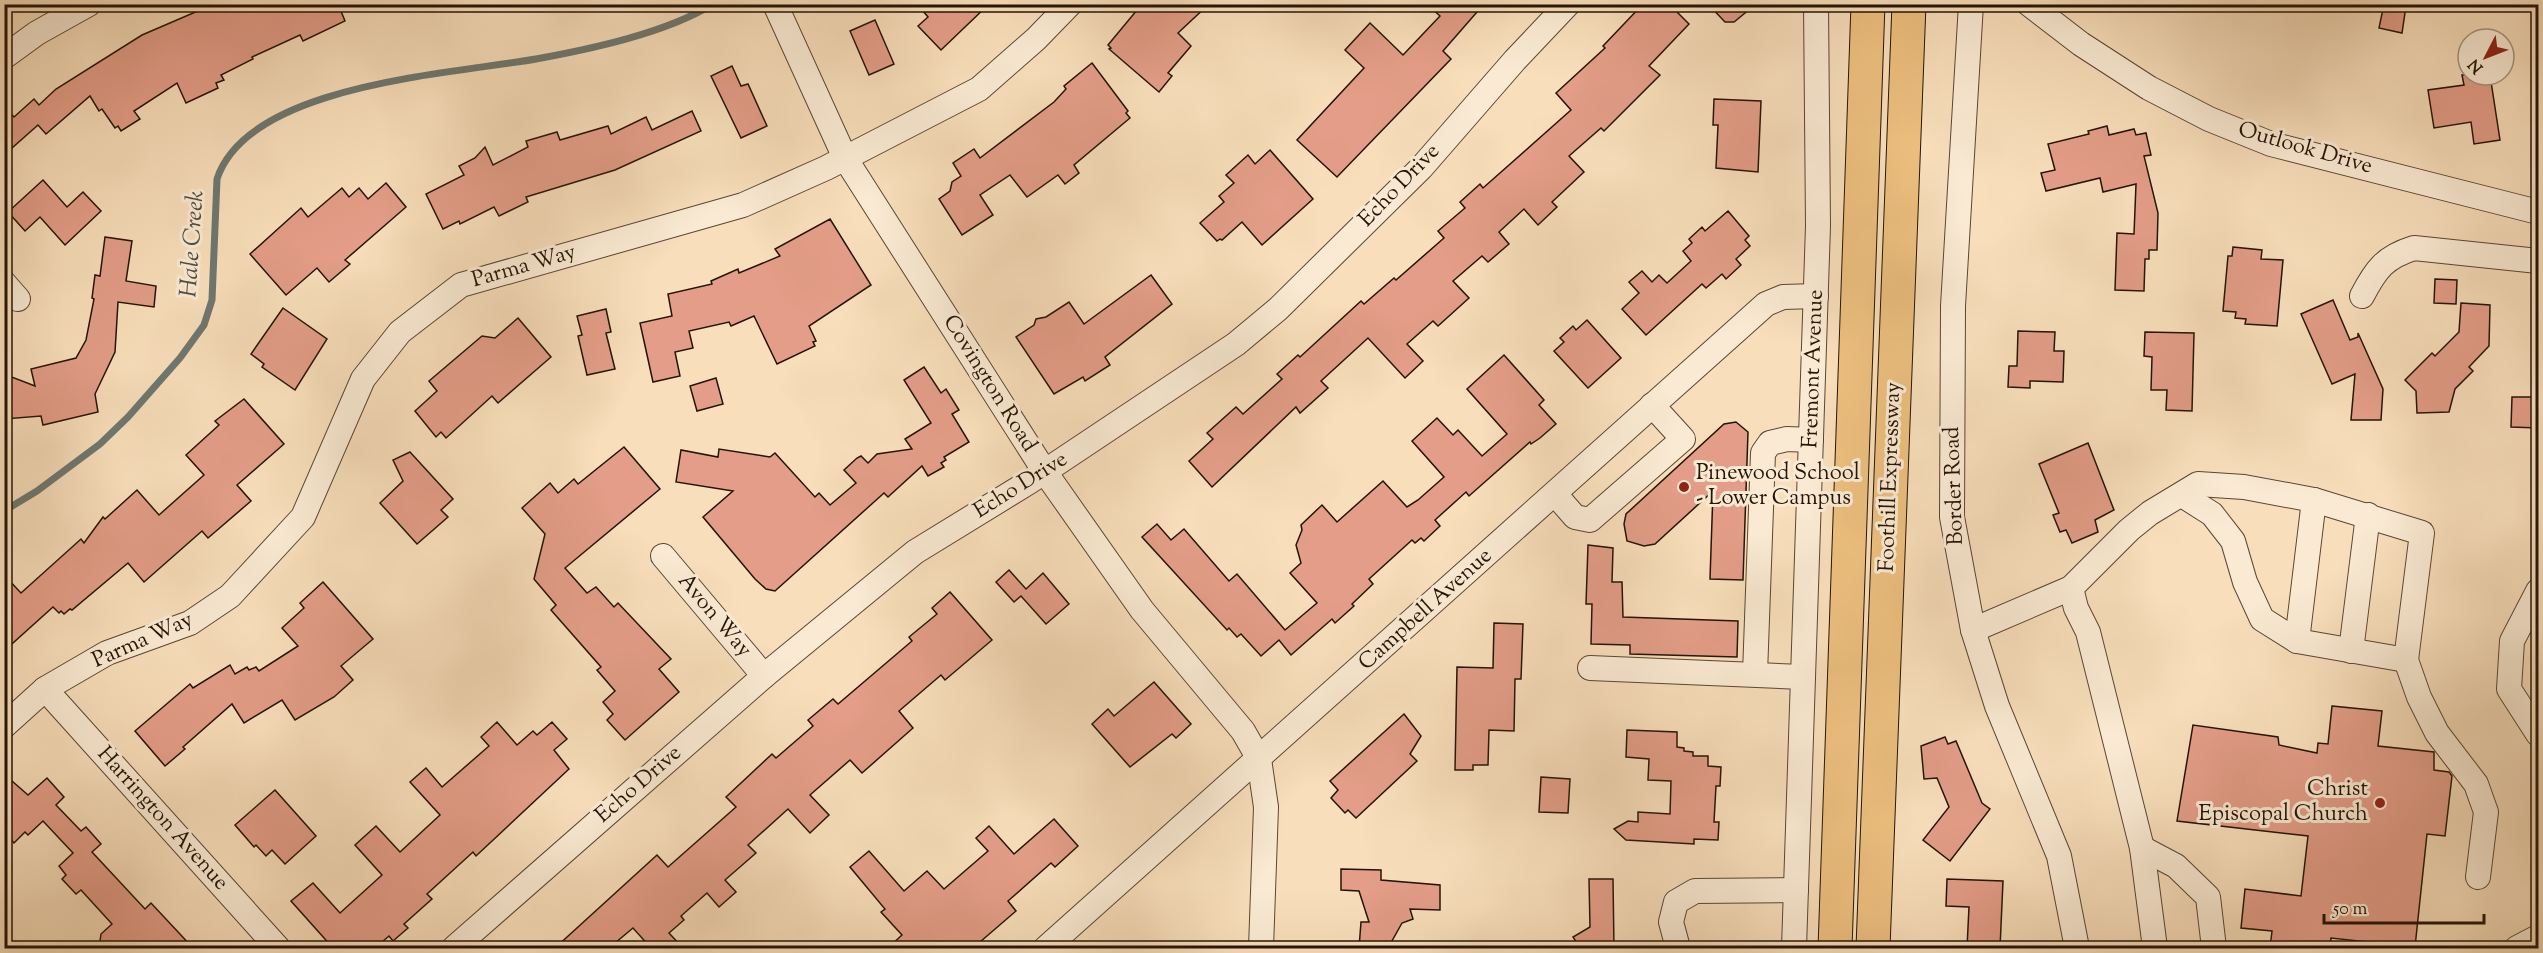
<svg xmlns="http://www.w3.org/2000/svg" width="2543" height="953" font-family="'Sorts Mill Goudy',serif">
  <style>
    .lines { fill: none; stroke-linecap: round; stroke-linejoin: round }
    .stream { stroke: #6e7871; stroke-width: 7 }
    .building { fill: #e39d88; stroke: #241406; stroke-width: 1.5 }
    .minor-casing { stroke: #594633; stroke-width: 26 }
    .highway-casing { stroke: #241406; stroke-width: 35 }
    .minor { stroke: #faead3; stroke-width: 24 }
    .highway { stroke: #ecbf7e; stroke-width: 33 }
    .poi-dot { fill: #8f2418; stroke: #faead3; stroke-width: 2 }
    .labels { text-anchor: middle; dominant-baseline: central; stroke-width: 6; stroke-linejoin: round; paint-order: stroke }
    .street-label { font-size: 22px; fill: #241406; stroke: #faead3 }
    .poi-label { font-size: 22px; fill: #241406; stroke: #faead3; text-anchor: start }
    .water-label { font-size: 24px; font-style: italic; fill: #4f4e45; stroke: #faead3 }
  </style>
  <rect width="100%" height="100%" fill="#f8debb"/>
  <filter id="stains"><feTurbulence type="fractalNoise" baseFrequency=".00333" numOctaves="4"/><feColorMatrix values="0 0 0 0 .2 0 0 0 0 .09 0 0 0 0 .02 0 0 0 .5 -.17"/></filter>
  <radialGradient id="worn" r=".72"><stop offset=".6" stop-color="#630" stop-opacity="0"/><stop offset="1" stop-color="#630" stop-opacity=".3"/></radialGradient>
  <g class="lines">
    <!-- stream -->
    <path class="stream" d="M4,511L37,491L100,444L128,417L180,358L204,325L212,300L217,179C248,84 452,74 536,59C591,49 666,33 713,4"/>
  </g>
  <!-- building -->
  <g class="building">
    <polygon points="214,4 338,4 345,21 303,41 300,35 252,57 253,59 221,75 224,80 216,83 218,88 186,103 177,83 134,111 140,119 121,131 118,126 115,128 102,109 99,111 90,96 46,134 38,125 4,155 4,106 14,117 34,99 39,105 56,89 142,35"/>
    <polygon points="917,4 989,4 941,50 918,26 928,17"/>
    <polygon points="1142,4 1209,4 1178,33 1191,46 1168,73 1172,76 1159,92 1109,49 1111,48 1108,45"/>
    <polygon points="1427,4 1484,4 1443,51 1451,59 1337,177 1297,140 1364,68 1345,50 1370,23 1403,55 1440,16"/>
    <polygon points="1643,4 1669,4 1689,24 1649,66 1660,75 1604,131 1601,128 1569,156 1584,172 1552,202 1557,207 1538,225 1524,209 1499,232 1509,244 1488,262 1482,256 1453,281 1469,298 1438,326 1433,321 1407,344 1423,361 1405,378 1368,338 1321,381 1328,388 1300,413 1296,407 1212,487 1189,461 1213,439 1207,433 1236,407 1243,414 1282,379 1277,374 1298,355 1300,357 1361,301 1364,304 1394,278 1396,280 1444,238 1438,231 1465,208 1460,202 1480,184 1483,188 1571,110 1556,93 1605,48 1603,46"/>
    <polygon points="1708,4 1756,4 1734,22 1725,22"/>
    <polygon points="2384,4 2406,6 2402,33 2379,28"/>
    <polygon points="875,20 894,64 869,75 850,31"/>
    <polygon points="1092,63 1128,111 1126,113 1130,118 1074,165 1079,173 1065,184 1058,175 1027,197 1010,175 980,195 993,215 962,235 939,199 950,191 952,182 961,176 953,163 974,149 980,158 1054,102 1066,89 1064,86"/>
    <polygon points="732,66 741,86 748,84 767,126 741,138 711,76"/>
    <polygon points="2462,75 2490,75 2500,140 2474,144 2471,122 2434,128 2428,90 2464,85"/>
    <polygon points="1714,99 1761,101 1758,172 1716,168 1718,125 1713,125"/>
    <polygon points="692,111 701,131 615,170 526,197 528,202 499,216 494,207 460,224 459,221 443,229 426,194 464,175 459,166 475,158 485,147 493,165 528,147 526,141 557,132 560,140 608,126 611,134 646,117 652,130"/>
    <polygon points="2107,126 2109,135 2134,129 2136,135 2146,133 2151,155 2144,156 2158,213 2157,250 2149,250 2149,259 2145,259 2144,291 2115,290 2117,233 2134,234 2136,184 2103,192 2100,178 2046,191 2041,173 2055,170 2048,144 2089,134 2088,131"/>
    <polygon points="1270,150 1313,199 1262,245 1242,222 1222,240 1220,239 1217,241 1200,223 1224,202 1219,196 1234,183 1226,175 1248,155 1255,164"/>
    <polygon points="43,180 67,207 83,192 101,211 65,245 40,217 25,231 8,212"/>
    <polygon points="386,183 406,207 345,260 350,264 329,282 317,268 286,295 250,254 301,208 308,217 342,188 349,197 359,188 368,199"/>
    <polygon points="1728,211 1749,236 1745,240 1750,246 1736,259 1741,265 1726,279 1722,274 1706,288 1702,284 1646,335 1622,309 1639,293 1629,282 1642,271 1652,282 1659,275 1667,283 1691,261 1683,251 1692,243 1689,239 1702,227 1705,231"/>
    <polygon points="830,219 871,285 809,326 816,341 813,342 815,346 777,364 754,316 731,326 729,322 689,331 693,348 675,352 680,376 653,382 640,323 672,316 668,294 712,284 711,281 738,269 739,273 780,256 775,249"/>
    <polygon points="105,237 132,241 126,281 156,286 154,307 118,302 115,352 95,394 98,412 43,425 41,416 4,419 4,374 35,386 31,369 76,358 86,340 94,299 92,298 95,275 100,276"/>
    <polygon points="2233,247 2262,250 2261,259 2283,260 2277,326 2245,324 2246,319 2235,318 2236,312 2223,311 2228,256 2232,256"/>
    <polygon points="1151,275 1172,304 1105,357 1110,365 1085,381 1083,377 1054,394 1016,337 1034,325 1036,319 1046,317 1069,302 1084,324"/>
    <polygon points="2435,279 2457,280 2456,304 2434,303"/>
    <polygon points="2333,300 2350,340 2358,337 2358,333 2383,389 2381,420 2351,420 2355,374 2332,384 2301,314"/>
    <polygon points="2461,303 2490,305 2489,346 2469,367 2473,371 2455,389 2449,412 2417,413 2416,391 2405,380 2432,353 2435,356 2459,332"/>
    <polygon points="283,308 327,339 295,390 262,367 264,364 251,354"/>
    <polygon points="606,309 611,332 606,333 615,369 587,375 578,336 582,335 577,316"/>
    <polygon points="518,318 551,357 498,403 492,396 446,438 441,432 436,437 415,411 437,391 429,381 482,336 495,338"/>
    <polygon points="1587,320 1621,358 1588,388 1554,351 1564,342 1560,338 1573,326 1576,330"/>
    <polygon points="2018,331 2055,332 2054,351 2064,351 2063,382 2030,381 2030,388 2008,387 2009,366 2017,366"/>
    <polygon points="2145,332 2194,333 2192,411 2166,410 2167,390 2151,390 2152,357 2144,356"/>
    <polygon points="1504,355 1544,400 1539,405 1556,424 1540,438 1531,444 1530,442 1469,496 1466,492 1435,520 1440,526 1424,541 1421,538 1415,543 1412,540 1369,579 1373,584 1352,604 1354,606 1335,623 1332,619 1291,655 1279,640 1261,656 1241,634 1237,637 1229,628 1227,630 1142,537 1157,524 1171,540 1184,529 1229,581 1237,574 1285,630 1317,603 1290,573 1301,563 1296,545 1302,530 1301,525 1322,505 1337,522 1383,481 1407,507 1418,500 1444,477 1412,441 1437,418 1453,435 1458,430 1482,456 1507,434 1467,389"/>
    <polygon points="924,367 941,393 946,389 959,410 952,414 969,442 944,457 946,460 941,463 944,467 928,476 922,466 888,497 884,493 775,591 766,589 755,579 703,517 733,491 676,482 681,450 718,457 719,449 770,457 775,453 815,497 819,493 830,505 856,483 844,470 857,458 861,456 868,463 877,454 912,449 905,439 931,423 904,380"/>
    <polygon points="716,378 723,404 697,411 690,386"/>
    <polygon points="2512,397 2538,397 2538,428 2511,427"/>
    <polygon points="244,399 284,444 237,485 251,501 208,538 202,531 144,582 128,563 72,610 70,609 64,614 61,611 59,613 53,607 4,651 4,575 21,593 81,539 84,543 103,517 105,519 137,490 159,515 204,475 186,455 219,425 215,421"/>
    <polygon points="1736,422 1748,432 1743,580 1710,579 1713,491 1655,544 1644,546 1627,541 1624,524 1626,514 1724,424"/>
    <polygon points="2088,443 2114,510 2095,520 2098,532 2072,543 2066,530 2060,532 2053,515 2059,513 2039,464"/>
    <polygon points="624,447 660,489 565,568 587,593 596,587 614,607 618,603 671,659 659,669 679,692 625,740 607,720 613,714 603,702 615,691 597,670 601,667 551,610 556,605 534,579 545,534 522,508 550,483 558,493 574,479 578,484"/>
    <polygon points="410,452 453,499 441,510 448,517 417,544 380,503 403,481 393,460"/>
    <polygon points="1588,545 1613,548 1612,582 1622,582 1623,617 1738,621 1737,657 1630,654 1630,645 1591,644 1592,604 1586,604"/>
    <polygon points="1009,570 1026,589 1043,573 1069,604 1046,624 1021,596 1014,602 996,582"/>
    <polygon points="323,582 373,639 341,666 353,680 334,697 295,720 282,700 244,723 232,704 183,747 185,749 165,766 135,731 190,684 193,688 230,665 235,674 247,667 249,670 256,667 259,671 298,646 282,628 304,608 300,603"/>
    <polygon points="950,592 992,640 945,680 941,675 899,711 913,728 862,773 850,760 810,795 829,815 810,833 788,809 748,845 756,853 725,880 736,892 719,907 707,893 681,916 684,920 669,933 683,948 651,948 633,928 609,948 555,948 657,855 668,867 736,807 726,797 772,754 776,758 813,726 808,720 833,699 838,704 912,641 909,637 937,614 932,608"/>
    <polygon points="1494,623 1523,624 1521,679 1515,679 1514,731 1489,730 1488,765 1473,765 1473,770 1455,770 1457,667 1493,668"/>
    <polygon points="1154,682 1191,724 1176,738 1172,734 1130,767 1092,724 1108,709 1114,716"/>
    <polygon points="2332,706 2382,711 2378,746 2434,752 2434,770 2449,772 2452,776 2445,836 2427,834 2415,947 2331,938 2330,948 2270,948 2272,931 2241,928 2245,889 2301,896 2308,836 2177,821 2193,725 2278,737 2279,745 2317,753 2318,743 2328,744"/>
    <polygon points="1404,714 1421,736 1410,754 1417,761 1356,818 1348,810 1345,813 1331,798 1338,790 1330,781"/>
    <polygon points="497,722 517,745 533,731 537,735 552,722 567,739 554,750 569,769 476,856 473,852 427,894 432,899 404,924 408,928 393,941 389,936 375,948 333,948 291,901 313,883 340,913 382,875 355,845 376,826 400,852 440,815 410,782 426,768 442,787 489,746 481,737"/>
    <polygon points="1627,730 1677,732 1677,747 1684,748 1684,751 1693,752 1693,756 1708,756 1708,766 1721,767 1720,786 1716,786 1714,822 1719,822 1718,840 1694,839 1694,844 1626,840 1614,829 1628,821 1638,822 1638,812 1670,814 1671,781 1648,780 1649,759 1626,757"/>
    <polygon points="1945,737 1948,744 1956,741 1982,803 1990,809 1950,861 1923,840 1949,807 1937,778 1924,779 1921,746"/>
    <polygon points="4,774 28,795 47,778 64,797 56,805 81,831 86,827 101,844 92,852 145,909 151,903 193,948 99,948 101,934 112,924 81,890 76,894 62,879 66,875 59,866 73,853 43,821 28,835 25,832 14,843 4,832"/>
    <polygon points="1541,777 1570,779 1568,813 1539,812"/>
    <polygon points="275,790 316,836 285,864 272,850 266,856 256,845 254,847 235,825"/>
    <polygon points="1054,819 1078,846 1055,867 1051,863 1008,901 1016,911 973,948 888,948 902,935 881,912 885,909 850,867 869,851 904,891 927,871 944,889 988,851 976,838 989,826 1014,854"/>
    <polygon points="1341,869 1381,870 1381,880 1440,885 1440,910 1410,909 1413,919 1402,923 1388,948 1359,948 1361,922 1369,922 1359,891 1341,890"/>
    <polygon points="1589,879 1613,879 1614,948 1580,948 1573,937 1590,927"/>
    <polygon points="1947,879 2003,881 2000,948 1967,948 1969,907 1946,906"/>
  </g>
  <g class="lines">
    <!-- minor casing -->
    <g class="minor-casing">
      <g id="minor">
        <polyline points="775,4 845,158 1045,472 1142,610 1243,731 1259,759 1266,807 1261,948"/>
        <polyline points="1971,4 1953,306 1952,517 1973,630 1997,706 2059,856 2077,948"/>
        <polyline points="2029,4 2081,44 2149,88 2209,119 2271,144 2538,212"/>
        <polyline points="4,57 37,33 89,4"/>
        <polyline points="4,283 18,299"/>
        <path d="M2362,296C2376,269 2385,257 2414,248L2538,261"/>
        <polyline points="1555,494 1575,517 1590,520 1683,439 1652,405"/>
        <polyline points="2182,495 2212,514 2233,541 2245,582 2262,619 2297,641 2406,660"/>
        <polyline points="663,556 764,676"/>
        <polyline points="2071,588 2076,608 2088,632 2142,848 2155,948"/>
        <polyline points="2538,591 2512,641 2509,689 2538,734"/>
        <polyline points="1973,630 2071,588 2129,530 2150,513 2198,484 2244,487 2314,500 2422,533 2406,660 2419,697 2437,733 2476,784 2486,812 2478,877"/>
        <polyline points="2297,641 2314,500"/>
        <polyline points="2351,651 2368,515"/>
        <polyline points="1590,668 1803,677"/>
        <polyline points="1755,674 1763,453 1770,443 1787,439 1811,440"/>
        <polyline points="45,689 278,948"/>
        <polyline points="4,726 45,689 107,653 190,623 230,596 303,517 363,379 400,332 461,285 743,205 826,168 979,89 1036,39 1070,4"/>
        <polyline points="2142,848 2176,866 2208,897 2214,948"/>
        <polyline points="454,948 764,676 915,552 1029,482 1236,344 1278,309 1421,168 1515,60 1568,4"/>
        <polyline points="1046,948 1766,304 1783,297 1816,296"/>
        <polyline points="1678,948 1671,922 1676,902 1695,891 1796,890"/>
        <polyline points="1794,948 1818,226 1816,4"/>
        <polyline points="2517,948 2538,937"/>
      </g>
    </g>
    <!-- highway casing -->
    <g class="highway-casing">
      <g id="highway">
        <polyline points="1835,948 1868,4"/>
        <polyline points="1873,948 1909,4"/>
      </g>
    </g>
    <!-- minor -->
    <use href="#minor" class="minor"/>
    <!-- highway -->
    <use href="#highway" class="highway"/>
  </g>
  <!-- markers -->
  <g class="poi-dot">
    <circle cx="1684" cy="487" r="6"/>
    <circle cx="2380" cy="803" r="6"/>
  </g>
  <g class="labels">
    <!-- street labels -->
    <g class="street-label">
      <text transform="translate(2305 149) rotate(16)">Outlook Drive</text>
      <text transform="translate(1400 186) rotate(-46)">Echo Drive</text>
      <text transform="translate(524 267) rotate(-16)">Parma Way</text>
      <text transform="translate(1814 369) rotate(-88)">Fremont Avenue</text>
      <text transform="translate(989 384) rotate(58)">Covington Road</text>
      <text transform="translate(1891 477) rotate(-88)">Foothill Expressway</text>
      <text transform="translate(1021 486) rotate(-32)">Echo Drive</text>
      <text transform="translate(1955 486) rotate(-92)">Border Road</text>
      <text transform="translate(1426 610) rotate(-42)">Campbell Avenue</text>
      <text transform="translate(714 616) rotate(50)">Avon Way</text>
      <text transform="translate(143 641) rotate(-24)">Parma Way</text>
      <text transform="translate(639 785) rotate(-41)">Echo Drive</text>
      <text transform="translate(162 819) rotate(48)">Harrington Avenue</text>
    </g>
    <!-- poi labels -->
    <g class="poi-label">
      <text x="1696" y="474">Pinewood School<tspan x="1696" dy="25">- Lower Campus</tspan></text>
      <text x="2368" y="790" text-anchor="end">Christ<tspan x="2368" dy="25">Episcopal Church</tspan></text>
    </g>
    <!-- water labels -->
    <g class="water-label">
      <text transform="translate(193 244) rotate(-86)">Hale Creek</text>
    </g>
  </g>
  <!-- margin -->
  <rect width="2543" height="953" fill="none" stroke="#f8debb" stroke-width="24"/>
  <rect x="6" y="6" width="2531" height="941" fill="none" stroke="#241406" stroke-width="3"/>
  <rect x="12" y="12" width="2519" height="929" fill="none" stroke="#241406" stroke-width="1.5"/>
  <!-- north arrow -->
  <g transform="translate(2486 57) rotate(228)"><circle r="28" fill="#faead3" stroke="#a49481" stroke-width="1.5"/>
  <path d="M0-4.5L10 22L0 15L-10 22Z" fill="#8f2418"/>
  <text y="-9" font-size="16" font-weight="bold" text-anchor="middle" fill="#241406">N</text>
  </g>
  <!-- scale -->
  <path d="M2324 914v9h160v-9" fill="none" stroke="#241406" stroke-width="3"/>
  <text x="2333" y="914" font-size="18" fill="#241406" stroke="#faead3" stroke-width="4.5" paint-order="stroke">50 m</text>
  <rect width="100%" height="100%" filter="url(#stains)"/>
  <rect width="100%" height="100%" fill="url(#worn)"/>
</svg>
